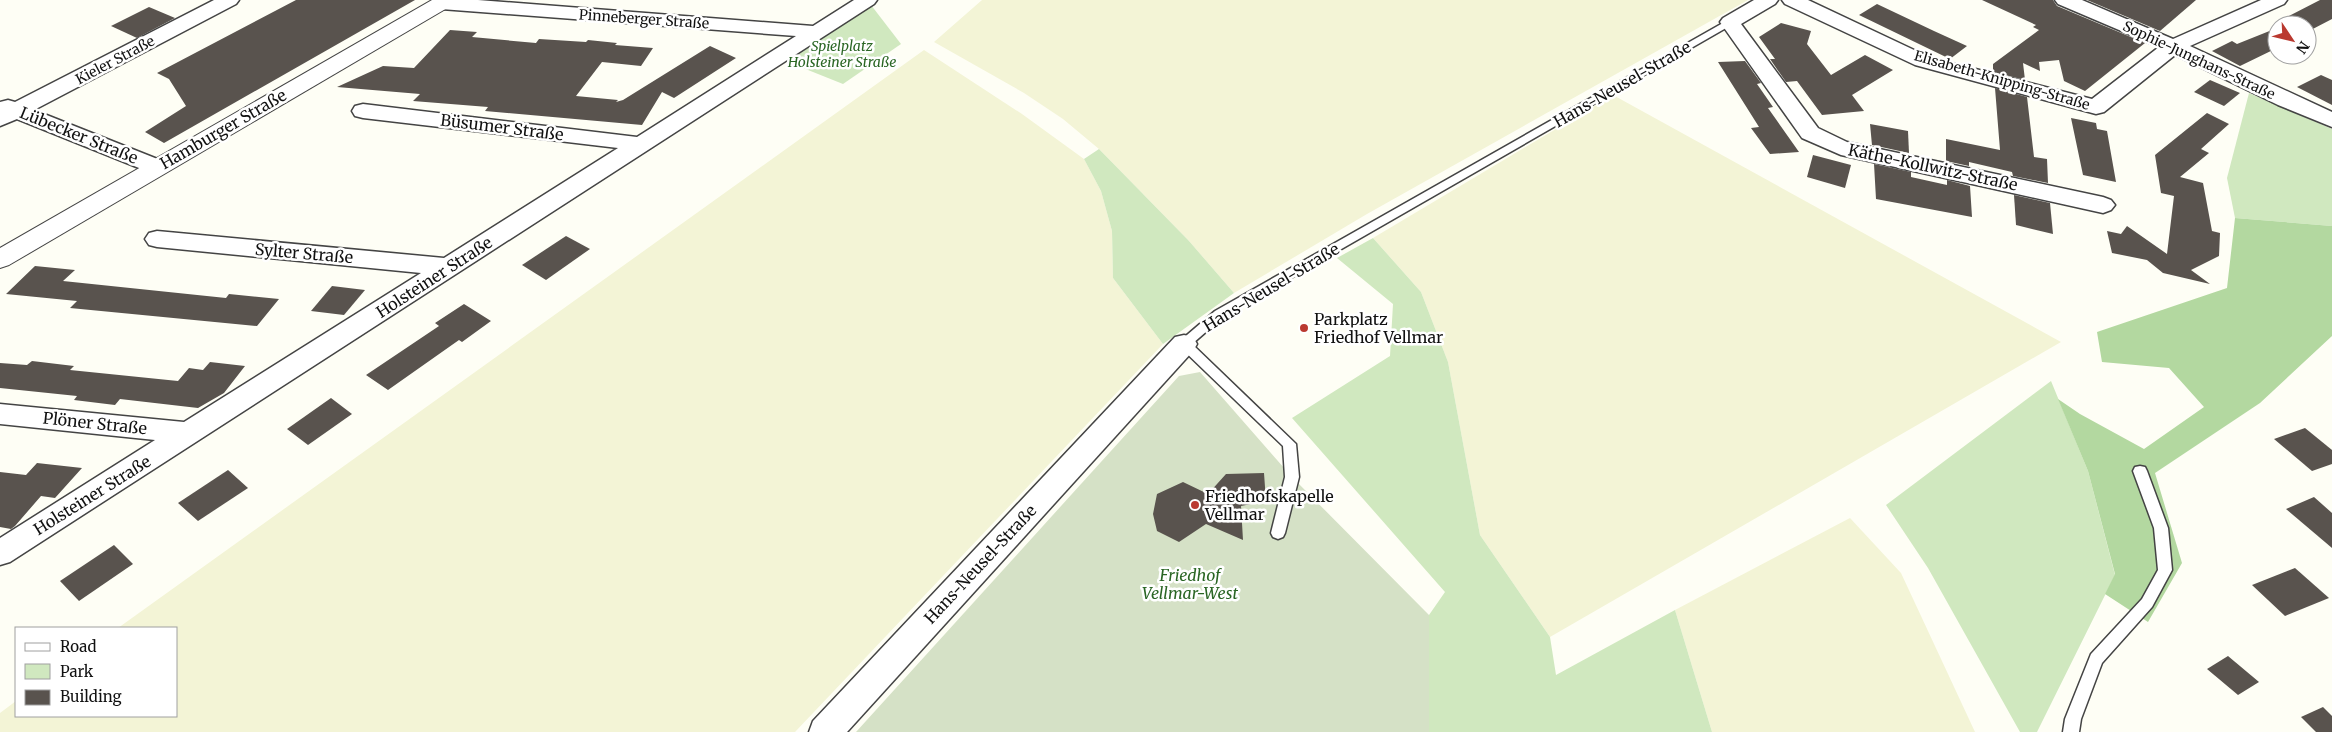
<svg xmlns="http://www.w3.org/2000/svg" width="2332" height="732" font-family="Merriweather,serif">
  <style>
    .farmland { fill: #f3f4d6 }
    .green { fill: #d0e8bf }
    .forest { fill: #b3d8a0 }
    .cemetery { fill: #d5e1c6 }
    .building { fill: #59534e }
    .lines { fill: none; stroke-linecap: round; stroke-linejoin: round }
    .service-casing { stroke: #444; stroke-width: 3 }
    .minor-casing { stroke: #444; stroke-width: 3 }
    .tertiary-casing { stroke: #444; stroke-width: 2 }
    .service { fill: #fff; fill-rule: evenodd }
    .minor { fill: #fff; fill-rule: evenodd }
    .tertiary { fill: #fff; fill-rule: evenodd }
    .poi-dot { fill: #ba3930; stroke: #fff; stroke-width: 2 }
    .labels { text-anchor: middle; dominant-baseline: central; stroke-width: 5; stroke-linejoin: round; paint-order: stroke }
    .far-street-label { font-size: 14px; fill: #111; stroke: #fff }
    .far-park-label { font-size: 14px; font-style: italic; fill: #2a6624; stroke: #fff }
    .street-label { font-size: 16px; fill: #111; stroke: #fff }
    .poi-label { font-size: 16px; fill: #111; stroke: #fff; text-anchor: start }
    .park-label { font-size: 16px; font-style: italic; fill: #2a6624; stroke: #fff }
  </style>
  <rect width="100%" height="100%" fill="#fefef5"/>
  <!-- farmland -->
  <g class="farmland">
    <polygon points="982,0 1748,0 1367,214 1234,293 1189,241 1099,149 1063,119 1024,93 934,42"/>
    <polygon points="924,50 1022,114 1084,159 1101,191 1112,231 1113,278 1163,344 795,732 0,732 0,713 16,701 16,716 176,716 176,628 118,628"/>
    <polygon points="1613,95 2061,342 1550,637 1480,535 1448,362 1421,292 1373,238"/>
    <polygon points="1850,518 1901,573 1975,732 1712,732 1675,610"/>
  </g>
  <!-- green -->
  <g class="green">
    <polygon points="871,5 901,44 843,84 783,60"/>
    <polygon points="2249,93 2332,129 2332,226 2235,218 2227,178"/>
    <polygon points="1099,149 1189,241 1234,293 1163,344 1113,278 1112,231 1101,191 1084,159"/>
    <polygon points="1373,238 1421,292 1448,362 1480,535 1550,637 1556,675 1675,610 1712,732 1429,732 1429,615 1445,592 1292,418 1390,356 1393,304 1337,258"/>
    <polygon points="2051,381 2088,471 2115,575 2037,732 2020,732 1928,568 1886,505"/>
  </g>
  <!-- forest -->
  <polygon class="forest" points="2235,218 2332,226 2332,336 2260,403 2155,473 2182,563 2148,622 2105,594 2115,574 2088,471 2058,399 2080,414 2144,449 2204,407 2169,368 2102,362 2097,332 2227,288"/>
  <!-- cemetery -->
  <polygon class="cemetery" points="1200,372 1292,477 1429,615 1429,732 856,732 1179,376"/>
  <!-- building -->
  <g class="building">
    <polygon points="296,0 415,0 164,143 145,132 186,106 169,79 157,73"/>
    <polygon points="1982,0 2053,0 2057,6 2145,43 2085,91 2064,81 2059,60 2039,62 2040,71 2023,63 2025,80 1993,72 1993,64 2039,30 2033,27 2036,25"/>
    <polygon points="2087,0 2196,0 2160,31"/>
    <polygon points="2320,0 2332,0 2332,19 2307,32 2307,25 2283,25 2286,24 2279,21"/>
    <polygon points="1877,4 1934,31 1967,46 1950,59 1859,15"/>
    <polygon points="149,7 175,18 137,38 111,26"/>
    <polygon points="1781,23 1811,31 1807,44 1831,75 1865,55 1893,70 1852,95 1864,111 1822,115 1797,81 1786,82 1770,59 1775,59 1759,37"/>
    <polygon points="2277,28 2277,48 2240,66 2212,51 2232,41 2237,44"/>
    <polygon points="450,30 477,32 472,37 536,43 539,39 586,42 588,40 617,43 615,45 653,48 641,66 602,62 576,96 618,100 616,102 623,100 710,46 736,58 674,98 662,92 642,125 485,111 488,107 413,101 420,94 337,87 383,66 414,68"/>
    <polygon points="1745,61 1761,83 1757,84 1773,107 1768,108 1799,152 1770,154 1751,128 1759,127 1718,62"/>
    <polygon points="2321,75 2332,80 2332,105 2297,87"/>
    <polygon points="2210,80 2240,93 2224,106 2194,92"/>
    <polygon points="1995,88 2027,97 2034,157 2047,159 2048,183 2013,176 2012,172 1969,162 1969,166 1946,161 1946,139 2000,150"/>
    <polygon points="2207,113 2229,124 2201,149 2209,153 2180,177 2203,183 2212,231 2220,233 2219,256 2191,270 2210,284 2163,273 2147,260 2112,253 2107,231 2121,234 2127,226 2167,254 2174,196 2161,193 2155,155"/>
    <polygon points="2071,118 2096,123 2097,129 2107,131 2116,182 2083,175"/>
    <polygon points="1870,124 1908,131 1909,153 1872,145"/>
    <polygon points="1813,155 1851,165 1845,188 1807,177"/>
    <polygon points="1874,164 1911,172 1911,177 1947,185 1947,180 1970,186 1972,217 1876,199"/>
    <polygon points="2014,195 2050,203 2053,234 2016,225"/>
    <polygon points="566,236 590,249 546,280 522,265"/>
    <polygon points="35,266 75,270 63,281 226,298 229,294 279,299 257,326 70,308 77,301 6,294"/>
    <polygon points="332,286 365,290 344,315 311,311"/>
    <polygon points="464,304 491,321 462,342 459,340 388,390 366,375 439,326 435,323"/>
    <polygon points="32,361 74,366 70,370 178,381 189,368 203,370 210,362 245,366 224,393 198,408 120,399 115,405 74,400 77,396 0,388 0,363 27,365"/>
    <polygon points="331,398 352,414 308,445 287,429"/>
    <polygon points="2305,428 2332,450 2332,464 2312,471 2274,439"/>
    <polygon points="37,463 82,468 55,498 41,496 15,526 11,529 0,527 0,472 26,475"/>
    <polygon points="228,470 248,488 198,521 178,503"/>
    <polygon points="1264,473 1266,501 1241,506 1243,540 1206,524 1179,542 1157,531 1153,514 1157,494 1183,482 1208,494 1226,474"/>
    <polygon points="2314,497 2332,513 2332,548 2286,509"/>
    <polygon points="114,545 133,564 79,601 60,581"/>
    <polygon points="2295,568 2329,598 2285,616 2252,585"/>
    <polygon points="2228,656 2259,682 2238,695 2207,669"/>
    <polygon points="2323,707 2332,716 2332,732 2316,732 2301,717"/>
  </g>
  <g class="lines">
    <!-- service casing -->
    <g class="service-casing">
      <g id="service">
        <polygon points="1730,19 1733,20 1733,24 1223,317 1192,344 1296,444 1299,477 1285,533 1283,537 1278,539 1273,537 1271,533 1285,477 1283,446 1180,347 1178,344 1180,341 1215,311"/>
        <polygon points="2140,466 2145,467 2147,471 2168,528 2172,570 2152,607 2102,663 2081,719 2079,732 2063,732 2065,719 2091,654 2142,599 2158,570 2154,528 2133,471 2135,467"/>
      </g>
    </g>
    <!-- minor casing -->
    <g class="minor-casing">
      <g id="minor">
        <polygon points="214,0 239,0 236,4 34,110 165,162 168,167 165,172 157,174 149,172 17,119 0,126 0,102 8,100 15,102"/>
        <polygon points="433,0 478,0 813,26 854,0 877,0 874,4 10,562 0,565 0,538 155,440 0,424 0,404 184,422 421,273 157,247 149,245 145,239 149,233 157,231 444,258 618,148 363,118 355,116 352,111 355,106 363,104 637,137 796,36 441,9 434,7 431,3"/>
        <polygon points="1754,0 1778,0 1775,4 1741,24 1818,128 1847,142 2103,197 2111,200 2115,205 2111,210 2103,213 1841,155 1802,138 1720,22 1723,18"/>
        <polygon points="1782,0 1808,0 1929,57 2092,99 2159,47 2058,4 2055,0 2082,0 2173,39 2261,0 2287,0 2284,4 2190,46 2332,112 2332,127 2278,105 2175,55 2104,112 2096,114 1915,65 1785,4"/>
        <polygon points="1184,335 1193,337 1197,344 1193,351 847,732 809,732 813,721 1175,337"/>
      </g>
    </g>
    <!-- tertiary casing -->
    <g class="tertiary-casing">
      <polygon id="tertiary" points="432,0 457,0 454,4 9,265 0,268 0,248"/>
    </g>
    <!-- service -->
    <use href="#service" class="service"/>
    <!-- minor -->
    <use href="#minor" class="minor"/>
    <!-- tertiary -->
    <use href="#tertiary" class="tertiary"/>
  </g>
  <!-- markers -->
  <g class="poi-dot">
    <circle cx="1304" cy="328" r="5"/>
    <circle cx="1195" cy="505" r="5"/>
  </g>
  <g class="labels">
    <!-- far-street labels -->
    <g class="far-street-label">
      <text transform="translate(644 19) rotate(4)">Pinneberger Straße</text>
      <text transform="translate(115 60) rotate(-28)">Kieler Straße</text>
      <text transform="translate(2199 60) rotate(25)">Sophie-Junghans-Straße</text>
      <text transform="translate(2002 80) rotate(16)">Elisabeth-Knipping-Straße</text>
    </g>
    <!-- far-park labels -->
    <g class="far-park-label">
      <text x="842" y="46">Spielplatz<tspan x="842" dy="16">Holsteiner Straße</tspan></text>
    </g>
    <!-- street labels -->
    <g class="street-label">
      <text transform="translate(1622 84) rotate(-30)">Hans-Neusel-Straße</text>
      <text transform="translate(502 127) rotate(7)">Büsumer Straße</text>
      <text transform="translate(223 129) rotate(-30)">Hamburger Straße</text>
      <text transform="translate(79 135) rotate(22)">Lübecker Straße</text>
      <text transform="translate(1933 167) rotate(12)">Käthe-Kollwitz-Straße</text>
      <text transform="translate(304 253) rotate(5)">Sylter Straße</text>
      <text transform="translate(434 277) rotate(-33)">Holsteiner Straße</text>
      <text transform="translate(1271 287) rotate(-31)">Hans-Neusel-Straße</text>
      <text transform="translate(95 423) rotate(6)">Plöner Straße</text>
      <text transform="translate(92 495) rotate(-32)">Holsteiner Straße</text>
      <text transform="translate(980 564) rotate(-47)">Hans-Neusel-Straße</text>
    </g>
    <!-- poi labels -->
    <g class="poi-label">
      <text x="1314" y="319">Parkplatz<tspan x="1314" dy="18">Friedhof Vellmar</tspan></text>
      <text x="1205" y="496">Friedhofskapelle<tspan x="1205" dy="18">Vellmar</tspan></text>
    </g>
    <!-- park labels -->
    <g class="park-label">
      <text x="1190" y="575">Friedhof<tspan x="1190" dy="18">Vellmar-West</tspan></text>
    </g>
  </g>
  <!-- legend -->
  <rect x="15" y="627" width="162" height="90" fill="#ffffff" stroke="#a0a0a0"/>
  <rect x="25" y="643" width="25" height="8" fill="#ffffff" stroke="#a0a0a0"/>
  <text x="60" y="652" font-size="15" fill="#111111">Road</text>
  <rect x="25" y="664" width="25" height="15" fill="#d0e8bf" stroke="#a0a0a0"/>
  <text x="60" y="677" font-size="15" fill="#111111">Park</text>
  <rect x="25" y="690" width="25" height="15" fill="#59534e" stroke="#a0a0a0"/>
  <text x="60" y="702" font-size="15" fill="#111111">Building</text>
  <!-- north arrow -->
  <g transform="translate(2292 40) rotate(125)"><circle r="24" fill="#ffffff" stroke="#a0a0a0"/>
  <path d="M0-4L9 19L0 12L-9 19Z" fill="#ba3930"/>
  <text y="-8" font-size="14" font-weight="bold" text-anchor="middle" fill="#111111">N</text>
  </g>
</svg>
